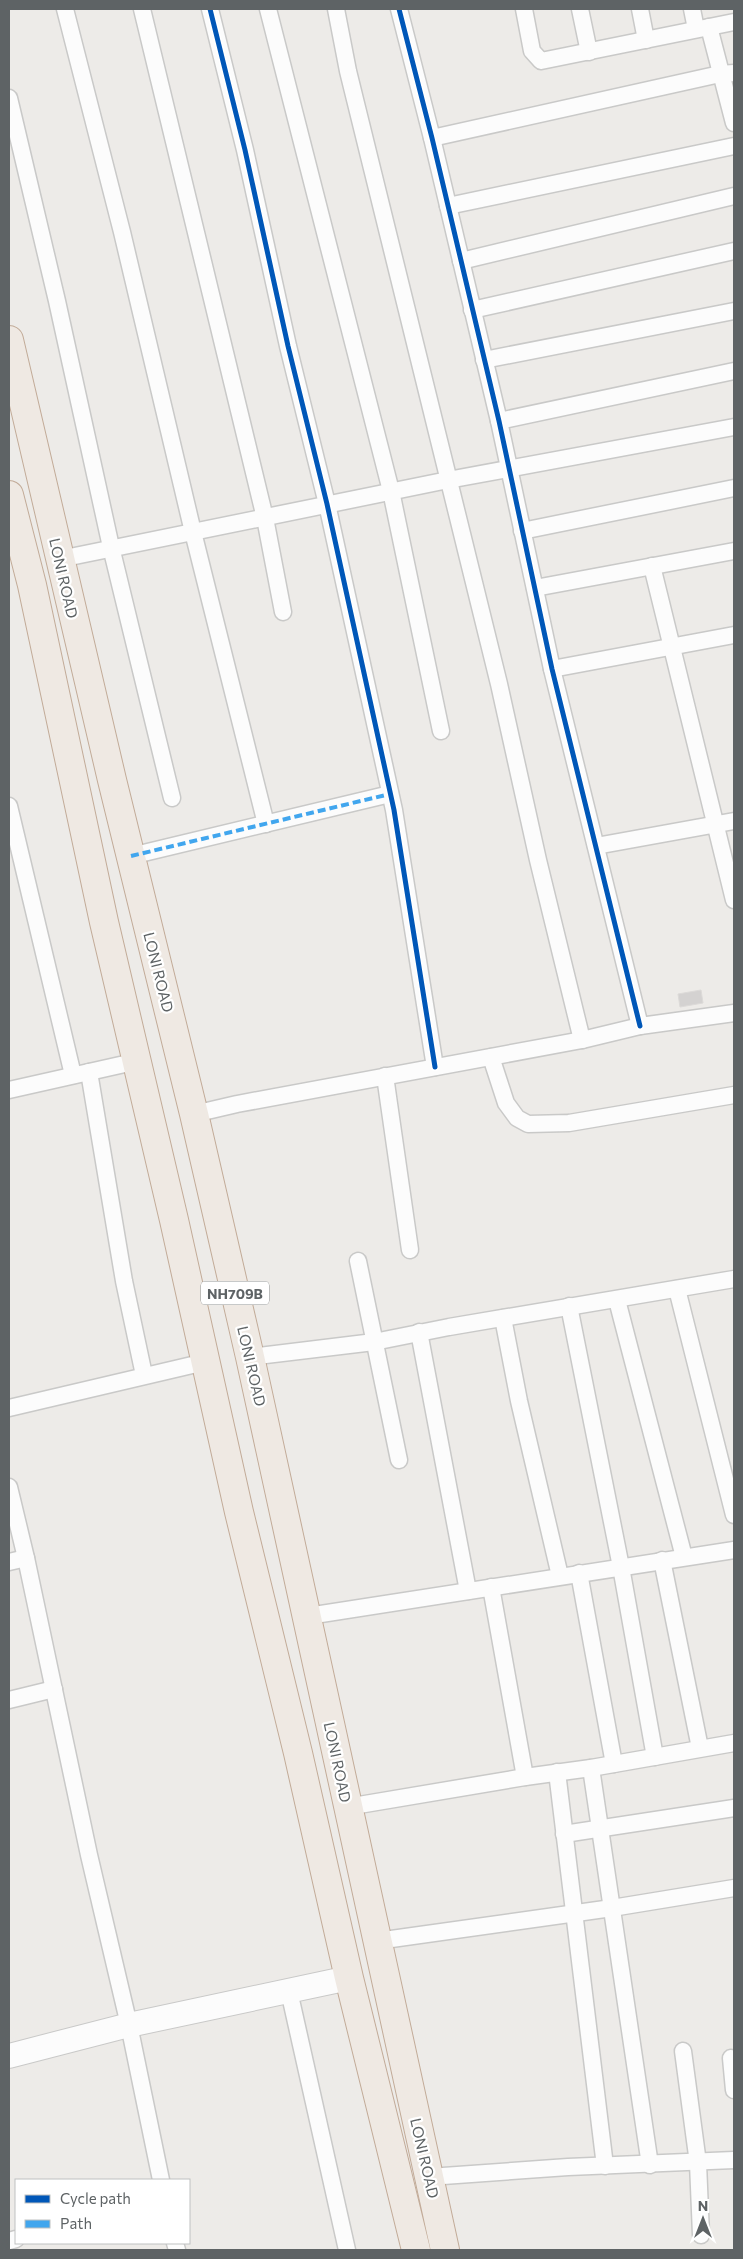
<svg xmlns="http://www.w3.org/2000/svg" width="743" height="2259" font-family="Commissioner,sans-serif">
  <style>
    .building { fill: #d4d2d1; stroke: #dcdad8 }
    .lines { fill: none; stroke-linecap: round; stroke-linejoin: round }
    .street-casing { stroke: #c9c9c8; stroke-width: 19 }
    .secondary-casing { stroke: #c9c9c8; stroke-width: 26 }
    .highway-casing { stroke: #c2ab98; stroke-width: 30 }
    .street { stroke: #fcfcfc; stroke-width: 16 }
    .secondary { stroke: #fcfcfc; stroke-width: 24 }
    .highway { stroke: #efe9e3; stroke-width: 28 }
    .quiet { stroke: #41a6ee; stroke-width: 4; stroke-dasharray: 8 4; stroke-linecap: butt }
    .cycleway-casing { stroke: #fff; stroke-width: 8 }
    .cycleway { stroke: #0057b8; stroke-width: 5 }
    .labels { text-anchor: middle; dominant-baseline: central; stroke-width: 4.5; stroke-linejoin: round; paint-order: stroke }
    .shield { fill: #fff; stroke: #8e9293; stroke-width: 1 }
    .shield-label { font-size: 14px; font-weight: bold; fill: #5e6365 }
    .street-label { font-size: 15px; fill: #5e6365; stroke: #fff }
  </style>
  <rect width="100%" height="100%" fill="#edebe8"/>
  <!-- building -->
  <polygon class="building" points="701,990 703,1003 680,1007 678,994"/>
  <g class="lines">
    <!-- street casing -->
    <g class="street-casing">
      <g id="street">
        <polyline points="65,9 122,232 193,532 266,824"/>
        <polyline points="142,9 265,518 283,612"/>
        <polyline points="210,9 245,150 288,346 327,504 394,810 435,1067"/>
        <polyline points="268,9 391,491 441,731"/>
        <polyline points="336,9 348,71 499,684 538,860 582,1040"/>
        <polyline points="399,9 432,138 499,421 552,669 640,1026"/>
        <polyline points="524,9 532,51 541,61 734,22"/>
        <polyline points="580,9 589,52"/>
        <polyline points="640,9 646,40"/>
        <polyline points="692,9 696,29"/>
        <polyline points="709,27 734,123"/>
        <polyline points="9,98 57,301 111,547 172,798"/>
        <polyline points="432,138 720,74 734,73"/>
        <polyline points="448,206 734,146"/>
        <polyline points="461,261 734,196"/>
        <polyline points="472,310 734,251"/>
        <polyline points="484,360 734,311"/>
        <polyline points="499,421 734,371"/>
        <polyline points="522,531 734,488"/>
        <polyline points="60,559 448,480 734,427"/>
        <polyline points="652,566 734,900"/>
        <polyline points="535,588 734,551"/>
        <polyline points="552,669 734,635"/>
        <polyline points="9,806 73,1075"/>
        <polyline points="596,846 734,821"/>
        <polyline points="131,856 390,794"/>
        <polyline points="491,1057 506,1103 517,1118 528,1124 569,1123 734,1095"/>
        <polyline points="89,1072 124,1281 144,1375"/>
        <polyline points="385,1076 410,1250"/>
        <polyline points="9,1090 138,1061"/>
        <polyline points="194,1114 237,1104 582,1040 640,1026 734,1013"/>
        <polyline points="358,1261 399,1460"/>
        <polyline points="677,1289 734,1515"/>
        <polyline points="617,1300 684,1557"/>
        <polyline points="569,1306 621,1567 655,1757"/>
        <polyline points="503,1318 519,1401 560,1576"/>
        <polyline points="419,1332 468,1591"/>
        <polyline points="250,1357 374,1342 449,1327 734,1279"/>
        <polyline points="9,1408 205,1362"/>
        <polyline points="9,1487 26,1558 89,1855 129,2025 161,2180"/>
        <polyline points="662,1560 700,1748"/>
        <polyline points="9,1562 26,1558"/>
        <polyline points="579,1573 614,1764"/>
        <polyline points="491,1587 525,1777"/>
        <polyline points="308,1616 734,1550"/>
        <polyline points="9,1700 54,1689"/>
        <polyline points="591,1768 650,2165"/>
        <polyline points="557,1772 605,2166"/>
        <polyline points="347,1807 525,1777 591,1768 734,1743"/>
        <polyline points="564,1834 734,1808"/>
        <polyline points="377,1941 612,1908 734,1888"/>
        <polyline points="289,1991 347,2250"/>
        <polyline points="683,2051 698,2163 701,2235"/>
        <polyline points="731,2058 734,2090"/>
        <polyline points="429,2177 568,2167 734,2160"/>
        <polyline points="9,2241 16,2239"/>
        <polyline points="175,2243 177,2250"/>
      </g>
    </g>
    <!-- secondary casing -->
    <g class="secondary-casing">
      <polyline id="secondary" points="9,2056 129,2025 349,1978"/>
    </g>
    <!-- highway casing -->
    <g class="highway-casing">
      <g id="highway">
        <polyline points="9,340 112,780 194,1114 250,1357 445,2250"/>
        <polyline points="9,495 32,585 104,922 174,1220 239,1512 298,1753 349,1978 416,2250"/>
      </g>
    </g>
    <!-- street -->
    <use href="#street" class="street"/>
    <!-- secondary -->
    <use href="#secondary" class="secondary"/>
    <!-- highway -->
    <use href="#highway" class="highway"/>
    <!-- quiet -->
    <polyline class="quiet" points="131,856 390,794"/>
    <!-- cycleway casing -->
    <g class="cycleway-casing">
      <g id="cycleway">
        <polyline points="210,9 245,150 288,346 327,504 394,810 435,1067"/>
        <polyline points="399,9 432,138 499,421 552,669 640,1026"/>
      </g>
    </g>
    <!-- cycleway -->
    <use href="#cycleway" class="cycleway"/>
  </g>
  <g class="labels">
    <!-- shield labels -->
    <rect class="shield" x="201" y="1281.5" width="68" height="23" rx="4"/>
    <g class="shield-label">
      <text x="235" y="1293">NH709B</text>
    </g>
    <!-- street labels -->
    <g class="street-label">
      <text transform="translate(64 578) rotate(77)">LONI ROAD</text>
      <text transform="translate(159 972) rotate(76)">LONI ROAD</text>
      <text transform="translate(252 1366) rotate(77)">LONI ROAD</text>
      <text transform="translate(338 1762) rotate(78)">LONI ROAD</text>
      <text transform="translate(425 2158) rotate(77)">LONI ROAD</text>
    </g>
  </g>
  <!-- border -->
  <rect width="743" height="2259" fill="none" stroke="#5e6365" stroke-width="20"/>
  <!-- legend -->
  <rect x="15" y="2179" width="175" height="65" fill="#ffffff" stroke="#bfc1c1"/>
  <rect x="25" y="2195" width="25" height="8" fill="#0057b8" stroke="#bfc1c1"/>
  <text x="60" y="2204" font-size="15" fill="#5e6365">Cycle path</text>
  <rect x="25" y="2220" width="25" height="8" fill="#41a6ee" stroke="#bfc1c1"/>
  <text x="60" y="2229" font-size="15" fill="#5e6365">Path</text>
  <!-- north arrow -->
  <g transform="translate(703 2219)" stroke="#ffffff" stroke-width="4" paint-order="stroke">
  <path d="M0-4L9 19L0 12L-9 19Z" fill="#5e6365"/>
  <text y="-8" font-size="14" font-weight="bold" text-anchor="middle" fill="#5e6365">N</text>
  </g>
</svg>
